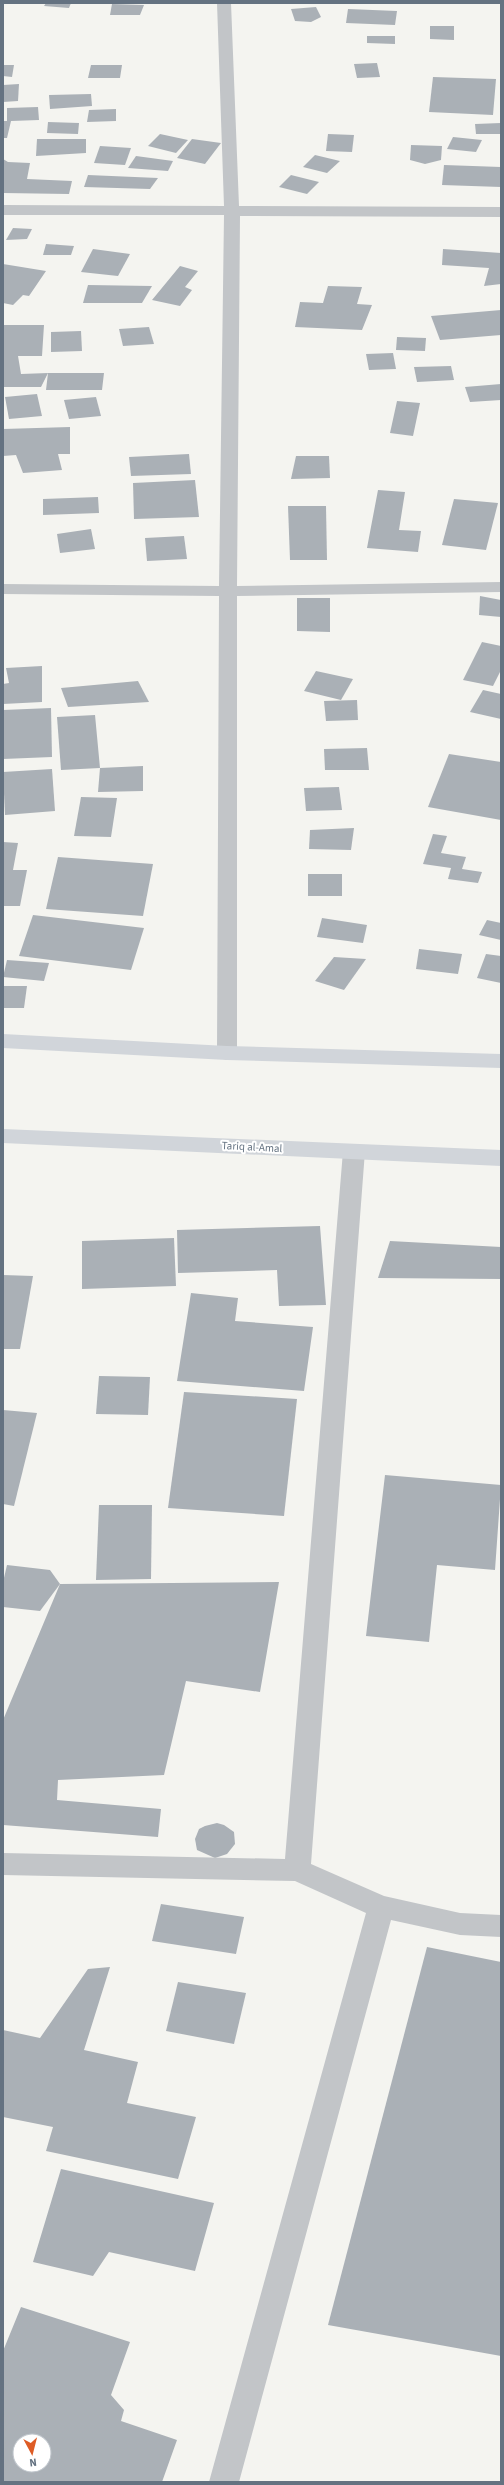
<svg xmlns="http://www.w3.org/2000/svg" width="504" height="2485" font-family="'Source Sans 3',sans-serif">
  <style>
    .building { fill: #aab0b6; fill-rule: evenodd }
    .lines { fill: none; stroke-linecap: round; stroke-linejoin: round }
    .minor { fill: #c2c5c8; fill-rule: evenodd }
    .trunk { fill: #d1d5da; fill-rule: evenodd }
    .labels { text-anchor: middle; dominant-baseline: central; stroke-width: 4; stroke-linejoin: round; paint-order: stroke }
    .street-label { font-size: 11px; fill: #647281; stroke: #fff }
  </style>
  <rect width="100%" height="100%" fill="#f4f4f0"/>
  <!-- building -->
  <g class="building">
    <polygon points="46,3 71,3 69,8 44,6"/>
    <polygon points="112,4 144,5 140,15 110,15"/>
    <polygon points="316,7 321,17 311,22 295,21 291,9"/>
    <polygon points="348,9 397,11 395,25 346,23"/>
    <polygon points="430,26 454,26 454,40 430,39"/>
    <polygon points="367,36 395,36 395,44 367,43"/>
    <polygon points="377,63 380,77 357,78 354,64"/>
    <polygon points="3,65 14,65 12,77 3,76"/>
    <polygon points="91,65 122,65 120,78 88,78"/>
    <polygon points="433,77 496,79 493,115 429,112"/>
    <polygon points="19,84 18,101 3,102 3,85"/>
    <polygon points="91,94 92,106 50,109 49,95"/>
    <polygon points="38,107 39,120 11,121 7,138 3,138 3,121 7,121 7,108"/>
    <polygon points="116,109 116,121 87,122 89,110"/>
    <polygon points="48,122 79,123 78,134 47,133"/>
    <polygon points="501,123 501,134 476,134 475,124"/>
    <polygon points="160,134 188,140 176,153 148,146"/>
    <polygon points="328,134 354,135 352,152 326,151"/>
    <polygon points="453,137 482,140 476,152 447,149"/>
    <polygon points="37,139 86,139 86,153 36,156"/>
    <polygon points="192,139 221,143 205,164 177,158"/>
    <polygon points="411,145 442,146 441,160 425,164 410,160"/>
    <polygon points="100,146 131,148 125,165 94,163"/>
    <polygon points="315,155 340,161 327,173 303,167"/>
    <polygon points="136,156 173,161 168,171 128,168"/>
    <polygon points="3,159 8,162 30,163 27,179 72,181 69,194 3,193"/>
    <polygon points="444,165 501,167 501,187 442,185"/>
    <polygon points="88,175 158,178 150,189 84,187"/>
    <polygon points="291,175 319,182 307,194 279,187"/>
    <polygon points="13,228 32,229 27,239 6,240"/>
    <polygon points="46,244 74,246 71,255 43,255"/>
    <polygon points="93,249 130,254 118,276 81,272"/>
    <polygon points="443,249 501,253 501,284 484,286 489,268 442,265"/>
    <polygon points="3,264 46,271 29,296 23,295 13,305 3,303"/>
    <polygon points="180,266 198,271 185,287 192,290 180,306 152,300"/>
    <polygon points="88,285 152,286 142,303 83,303"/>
    <polygon points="328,286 362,287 357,304 372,305 362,330 295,327 300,302 323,303"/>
    <polygon points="501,310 501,335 440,340 431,316"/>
    <polygon points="3,325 44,325 42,356 18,356 21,374 48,373 104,373 102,390 46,390 48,373 41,387 3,387"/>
    <polygon points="149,327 154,344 123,346 119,329"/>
    <polygon points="81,331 82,351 51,352 51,332"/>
    <polygon points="397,337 426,338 425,351 396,350"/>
    <polygon points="393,353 396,369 369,370 366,354"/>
    <polygon points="451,366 454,380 417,382 414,367"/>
    <polygon points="501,384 501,400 470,402 465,387"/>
    <polygon points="37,394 42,416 9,419 5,397"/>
    <polygon points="96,397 101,416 69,419 64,400"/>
    <polygon points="397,401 420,403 413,436 390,433"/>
    <polygon points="70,427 70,454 58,454 62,470 23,473 16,455 3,456 3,429"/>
    <polygon points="189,454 191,474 131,476 129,457"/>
    <polygon points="296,456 329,456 330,478 291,479"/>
    <polygon points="195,480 199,517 134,519 133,483"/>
    <polygon points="378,490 405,492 399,530 421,531 418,552 367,548"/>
    <polygon points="98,497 99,513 43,515 43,499"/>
    <polygon points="454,499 498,503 486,550 442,545"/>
    <polygon points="288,506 326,506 327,560 290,560"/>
    <polygon points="91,529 95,549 60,553 57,534"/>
    <polygon points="184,536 187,559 147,561 145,538"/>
    <polygon points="480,596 501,600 501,617 479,615"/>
    <polygon points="297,598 330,598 330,632 297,631"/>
    <polygon points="482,642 501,646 501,670 493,686 463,680"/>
    <polygon points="42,666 42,702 3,704 3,684 9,683 6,668"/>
    <polygon points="316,671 353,679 341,700 304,691"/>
    <polygon points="138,681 149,702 68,707 61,688"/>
    <polygon points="483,690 501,694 501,719 470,712"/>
    <polygon points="357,700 358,720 326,721 324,701"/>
    <polygon points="51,708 52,757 3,759 3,710"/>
    <polygon points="95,715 100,768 61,770 57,717"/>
    <polygon points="367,748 369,770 325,770 324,749"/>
    <polygon points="449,754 501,762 501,820 428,807"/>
    <polygon points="143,766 143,791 98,792 100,768"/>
    <polygon points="52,769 55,811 5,815 3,772"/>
    <polygon points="339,787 342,810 306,811 304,788"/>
    <polygon points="81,797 117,798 111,837 74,836"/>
    <polygon points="354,828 351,850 309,849 310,830"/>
    <polygon points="433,834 447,836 441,853 466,857 462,869 482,872 478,883 448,879 451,868 423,864"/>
    <polygon points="3,842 18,843 13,870 27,870 20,906 3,906"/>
    <polygon points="58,857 153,864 143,916 46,909"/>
    <rect x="308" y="874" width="34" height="22"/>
    <polygon points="33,915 144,928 131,970 19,956"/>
    <polygon points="322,918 367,925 363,943 317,937"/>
    <polygon points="487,920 501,923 501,940 479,935"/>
    <polygon points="419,949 462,954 458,974 416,969"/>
    <polygon points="486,954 501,956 501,983 477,978"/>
    <polygon points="334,957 366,959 344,990 315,981"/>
    <polygon points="7,960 49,963 44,981 3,977"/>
    <polygon points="3,986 27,986 24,1008 3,1008"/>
    <polygon points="320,1226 326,1305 279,1306 277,1270 178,1273 177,1230"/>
    <polygon points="174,1238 176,1286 82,1289 82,1241"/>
    <polygon points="390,1241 501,1247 501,1279 378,1278"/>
    <polygon points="3,1275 33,1276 20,1349 3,1349"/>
    <polygon points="191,1293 238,1298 235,1321 313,1327 304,1391 177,1381"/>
    <polygon points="99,1376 150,1377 148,1415 96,1414"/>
    <polygon points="184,1392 297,1399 284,1516 168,1508"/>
    <polygon points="3,1410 37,1413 14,1506 3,1504"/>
    <polygon points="385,1475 501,1485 495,1570 437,1565 429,1642 366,1636"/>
    <polygon points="99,1505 152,1505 151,1579 96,1580"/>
    <polygon points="7,1565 50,1570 60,1584 40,1611 3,1607 3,1582"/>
    <polygon points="279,1582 260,1692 186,1681 164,1775 58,1780 57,1800 161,1809 158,1837 3,1825 3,1720 60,1584"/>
    <polygon points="217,1823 224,1825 234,1832 235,1844 227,1854 215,1858 197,1850 195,1839 199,1829 205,1826"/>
    <polygon points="161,1904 244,1917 236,1954 152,1941"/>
    <polygon points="427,1947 501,1962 501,2356 328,2325"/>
    <polygon points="110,1967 84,2050 138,2062 127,2103 196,2117 178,2179 46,2151 53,2127 3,2117 3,2030 40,2038 88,1969"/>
    <polygon points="178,1982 246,1993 234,2044 166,2031"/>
    <polygon points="61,2169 214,2203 195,2271 109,2252 93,2276 33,2262"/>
    <path d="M21,2307L130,2342L111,2395L124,2410L121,2421L177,2440L162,2482H3V2351ZM20,2441H44V2465H20Z"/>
  </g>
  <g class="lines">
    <!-- minor -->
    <g class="minor">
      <polygon points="217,3 231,3 239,206 501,207 501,217 240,216 237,586 501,582 501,592 237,596 237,1053 234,1058 227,1060 220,1058 217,1053 219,596 3,594 3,584 219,586 224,215 3,215 3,205 224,206"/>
      <polygon points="354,1144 362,1146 365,1151 311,1864 384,1896 460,1913 501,1915 501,1937 460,1935 391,1920 239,2482 209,2482 366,1913 295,1881 3,1875 3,1853 285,1859 343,1151 346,1146"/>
    </g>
    <!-- trunk -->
    <g class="trunk">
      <polygon points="3,1034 227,1046 501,1054 501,1068 227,1060 3,1048"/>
      <polygon points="3,1129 501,1150 501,1166 3,1143"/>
    </g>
  </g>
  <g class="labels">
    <!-- street labels -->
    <g class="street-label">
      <text transform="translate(252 1147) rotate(3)">Tariq al-Amal</text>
    </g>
  </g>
  <!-- border -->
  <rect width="504" height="2485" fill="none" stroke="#647281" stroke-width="8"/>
  <!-- north arrow -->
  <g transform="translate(32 2453) rotate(173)"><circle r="19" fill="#ffffff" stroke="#c1c7cd"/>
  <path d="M0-3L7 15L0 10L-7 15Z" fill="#de5c26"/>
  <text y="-6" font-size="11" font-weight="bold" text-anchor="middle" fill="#647281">N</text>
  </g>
</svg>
